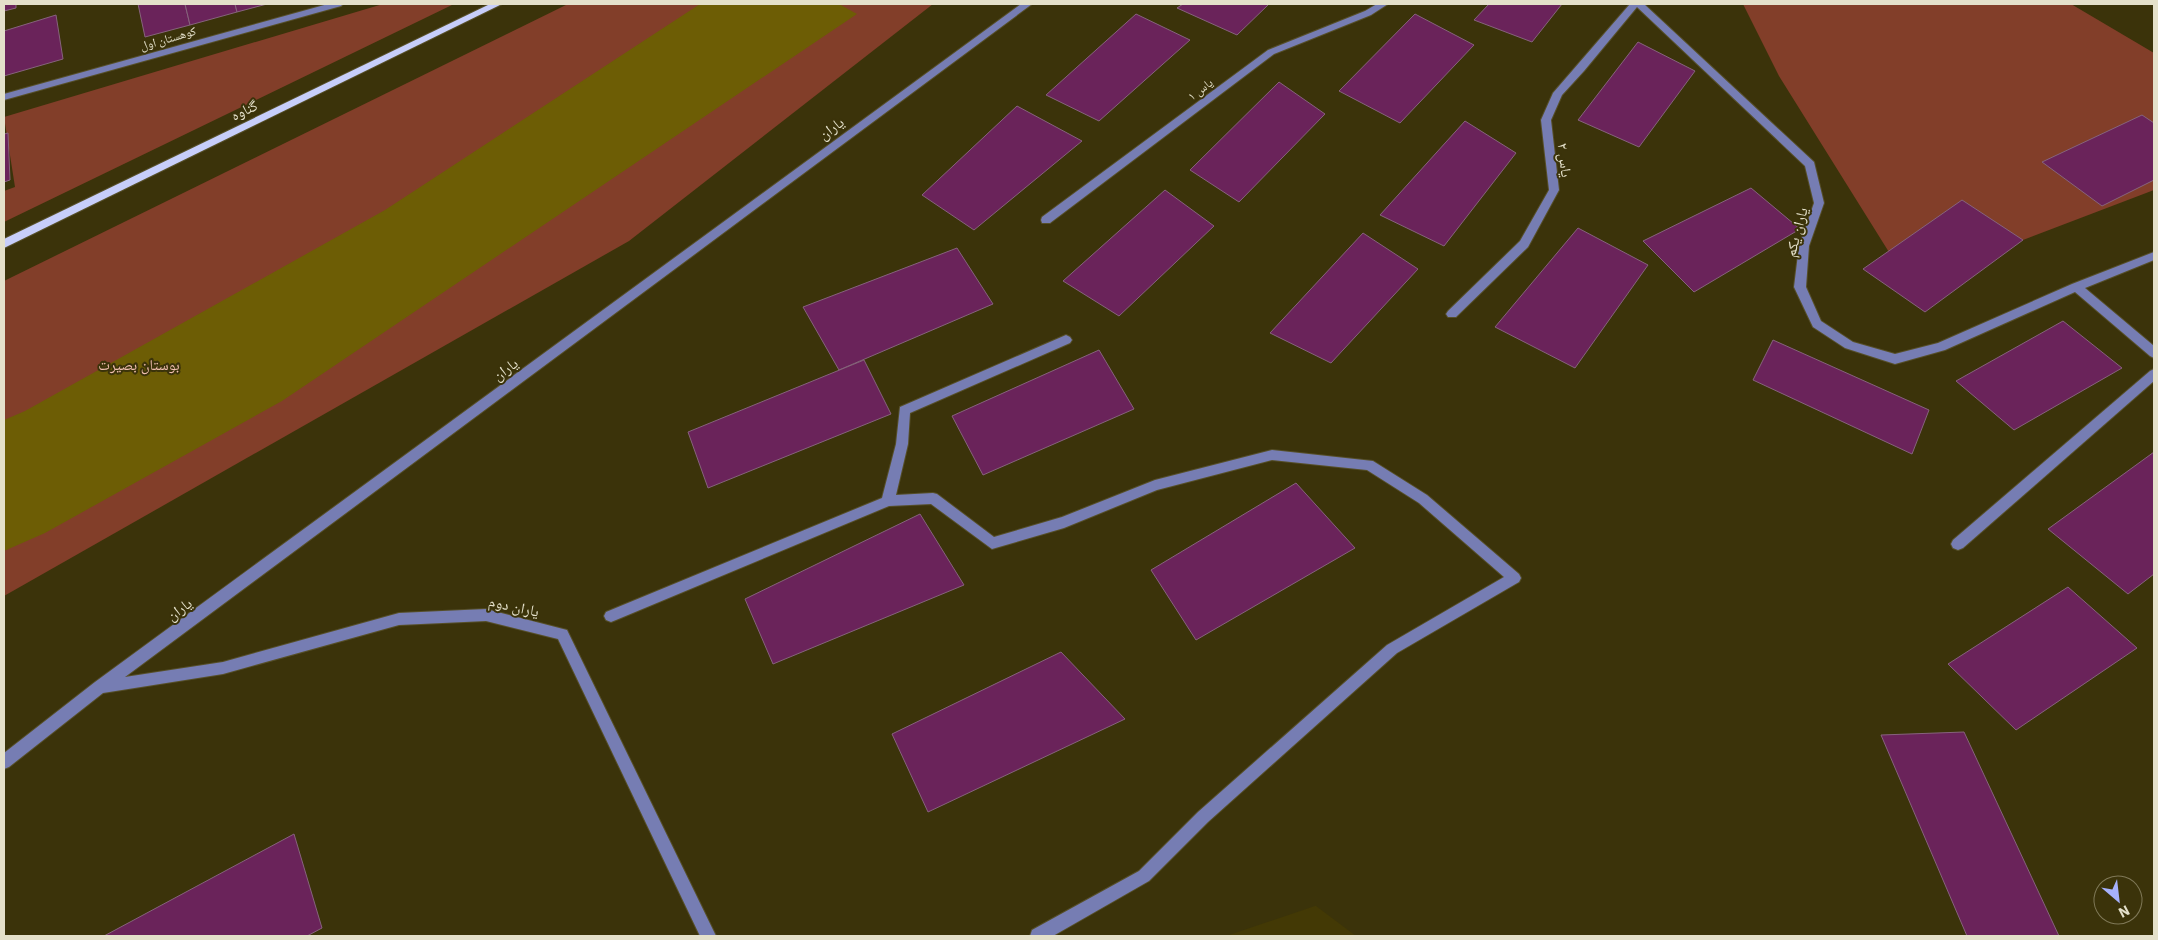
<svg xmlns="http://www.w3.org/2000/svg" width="2158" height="940" font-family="'IBM Plex Sans','Noto Naskh Arabic',sans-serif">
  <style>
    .built { fill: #433905 }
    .green { fill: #823e29 }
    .water { fill: #6d5d05 }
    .building { fill: #6a235a; stroke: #86637c }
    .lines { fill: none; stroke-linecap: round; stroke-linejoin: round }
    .minor-casing { stroke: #564f29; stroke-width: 2 }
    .major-casing { stroke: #564f29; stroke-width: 2 }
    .minor { fill: #767db3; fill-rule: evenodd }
    .major { fill: #c7cefa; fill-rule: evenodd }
    .labels { text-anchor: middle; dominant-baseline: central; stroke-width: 4; stroke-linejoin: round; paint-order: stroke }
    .far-street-label { font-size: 12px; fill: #e4e0ca; stroke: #3b330a }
    .street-label { font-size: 15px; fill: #e4e0ca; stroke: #3b330a }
    .park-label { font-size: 15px; fill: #f1bfb0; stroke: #3b330a }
  </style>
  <rect width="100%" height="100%" fill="#3b330a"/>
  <!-- built -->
  <polygon class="built" points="1316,906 1356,936 1226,936 1315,906"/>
  <!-- green -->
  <g class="green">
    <polygon points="383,4 454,4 4,222 4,191 15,187 4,117"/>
    <polygon points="568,4 933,4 629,241 4,596 4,281"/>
    <polygon points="1743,4 2071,4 2154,53 2154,190 2023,240 1912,289 1779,76"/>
  </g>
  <!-- water -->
  <polygon class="water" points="700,4 839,4 857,14 282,401 45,533 4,551 4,420 25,411 385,210"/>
  <!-- building -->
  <g class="building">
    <polygon points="4,4 16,4 16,8 4,11"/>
    <polygon points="138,4 185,4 190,25 145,37"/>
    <polygon points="185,4 235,4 237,12 190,25"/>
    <polygon points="235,4 267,4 237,12"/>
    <polygon points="1183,4 1269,4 1237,35 1177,8"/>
    <polygon points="1489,4 1562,4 1532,42 1474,20"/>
    <polygon points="1136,14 1190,40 1099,121 1046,95"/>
    <polygon points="1415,14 1474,45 1400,123 1339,91"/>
    <polygon points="56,15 63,59 4,76 4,31"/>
    <polygon points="1638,42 1695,71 1639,147 1578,120"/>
    <polygon points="1279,82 1325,114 1239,202 1190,170"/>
    <polygon points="1017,106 1082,141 974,230 922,195"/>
    <polygon points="2142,115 2154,123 2154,180 2102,206 2042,162"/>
    <polygon points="1465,121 1516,153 1444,246 1380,215"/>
    <polygon points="8,133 10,180 4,182 4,134"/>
    <polygon points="1751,188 1800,229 1694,292 1643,241"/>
    <polygon points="1165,190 1214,226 1119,316 1063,281"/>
    <polygon points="1962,200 2023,240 1925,312 1863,269"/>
    <polygon points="1578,228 1648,265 1575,368 1495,327"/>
    <polygon points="1363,233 1418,269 1331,363 1270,333"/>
    <polygon points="957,248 993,304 839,370 803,307"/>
    <polygon points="2063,321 2122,368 2014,430 1956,381"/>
    <polygon points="1773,340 1929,410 1912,454 1753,380"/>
    <polygon points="1099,350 1134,409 983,475 952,416"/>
    <polygon points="864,360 891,414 708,488 688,432"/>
    <polygon points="2154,452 2154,574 2128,594 2048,529"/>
    <polygon points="1296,483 1355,548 1196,640 1151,570"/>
    <polygon points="920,514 964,585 773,664 745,599"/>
    <polygon points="2068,587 2137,648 2016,730 1948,664"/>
    <polygon points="1061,652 1125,719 928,812 892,734"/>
    <polygon points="1964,732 2059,936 1967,936 1881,735"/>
    <polygon points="294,834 322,928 307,936 104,936"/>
  </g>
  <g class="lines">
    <!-- minor casing -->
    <g class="minor-casing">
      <g id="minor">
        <polygon points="328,4 343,4 341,6 4,100 4,94"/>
        <polygon points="1021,4 1032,4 125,677 223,662 399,613 486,609 567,630 716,936 700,936 558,639 486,621 399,625 223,674 103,693 9,767 4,769 4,753 95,682"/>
        <polygon points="1377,4 1388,4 1371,15 1274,54 1050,223 1042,223 1041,220 1042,217 1268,50 1365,11"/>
        <polygon points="1630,4 1644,4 1814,162 1824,203 1809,246 1806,287 1821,321 1853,342 1895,354 1938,343 2072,284 2154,252 2154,260 2085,288 2154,346 2154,358 2150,356 2075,292 1945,350 1895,364 1845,348 1813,327 1794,287 1799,246 1814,203 1805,166 1637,7 1584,71 1562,95 1551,120 1559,190 1528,247 1456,317 1448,317 1446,314 1448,311 1520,241 1549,190 1541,120 1553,93"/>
        <polygon points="1066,335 1070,337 1072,340 1070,343 910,413 908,444 896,495 933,493 937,494 994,537 1062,517 1155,480 1272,450 1373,461 1427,495 1519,574 1521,578 1519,582 1397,653 1208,822 1149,881 1053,936 1030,936 1032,930 1139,871 1198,812 1387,645 1504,577 1419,503 1367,470 1272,460 1157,490 1064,528 992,549 931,504 889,506 616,620 611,622 606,620 604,616 606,612 882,498 896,444 900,407"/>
        <polygon points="2154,369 2154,381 1963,548 1958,550 1953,548 1951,544 1953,540 2150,371"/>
      </g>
    </g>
    <!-- major casing -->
    <g class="major-casing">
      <polygon id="major" points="490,4 502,4 4,248 4,239"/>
    </g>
    <!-- minor -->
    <use href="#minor" class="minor"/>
    <!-- major -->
    <use href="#major" class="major"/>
  </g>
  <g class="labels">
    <!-- far-street labels -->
    <g class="far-street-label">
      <text transform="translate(168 38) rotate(-16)">کوهستان اول</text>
      <text transform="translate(1200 89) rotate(-37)">یاس ۱</text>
    </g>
    <!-- street labels -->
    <g class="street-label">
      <text transform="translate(244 110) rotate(-26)">گناوه</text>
      <text transform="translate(831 128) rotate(-36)">یاران</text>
      <text transform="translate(1565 160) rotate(83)">یاس ۲</text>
      <text transform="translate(1796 232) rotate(-75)">یاران یکم</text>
      <text transform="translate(505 369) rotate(-36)">یاران</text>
      <text transform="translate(514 606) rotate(12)">یاران دوم</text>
      <text transform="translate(179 609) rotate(-36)">یاران</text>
    </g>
    <!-- park labels -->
    <g class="park-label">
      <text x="139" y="364">بوستان بصیرت</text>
    </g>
  </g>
  <!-- border -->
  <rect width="2158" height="940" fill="none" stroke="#e4e0ca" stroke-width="10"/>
  <!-- north arrow -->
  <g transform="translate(2118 900) rotate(152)"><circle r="24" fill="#3b330a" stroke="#7f7857"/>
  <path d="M0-4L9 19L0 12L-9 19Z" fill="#a6b1fc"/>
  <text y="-8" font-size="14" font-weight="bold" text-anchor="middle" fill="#e4e0ca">N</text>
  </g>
</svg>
